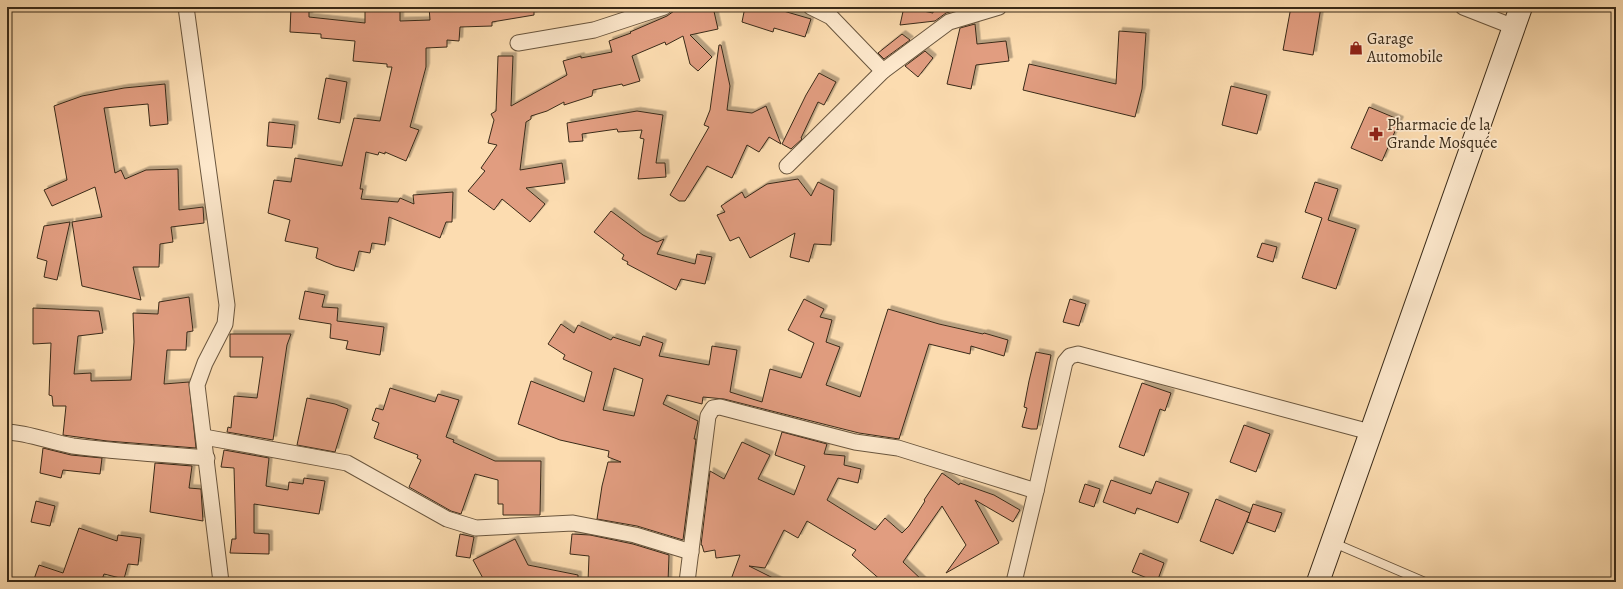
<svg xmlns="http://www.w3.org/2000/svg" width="1623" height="589" font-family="Alegreya,serif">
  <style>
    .building { fill: #e19d80; stroke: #392a18; fill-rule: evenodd; filter: url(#shadow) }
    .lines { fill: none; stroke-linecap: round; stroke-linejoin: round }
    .lane-casing { stroke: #6a563e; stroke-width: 10 }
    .street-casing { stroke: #6a563e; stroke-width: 17 }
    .secondary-casing { stroke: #392a18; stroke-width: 24 }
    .lane { stroke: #fde8cc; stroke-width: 8 }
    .street { stroke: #fde8cc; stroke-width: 15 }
    .secondary { stroke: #fde8cc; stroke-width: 22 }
    .labels { text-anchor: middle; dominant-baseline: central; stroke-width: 3.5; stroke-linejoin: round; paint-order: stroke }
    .poi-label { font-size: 16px; fill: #392a18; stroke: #fde8cc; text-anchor: start }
  </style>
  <defs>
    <filter id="shadow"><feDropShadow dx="3.5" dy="-3.5" stdDeviation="0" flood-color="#0004"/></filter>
  </defs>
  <rect width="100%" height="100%" fill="#fcdcb0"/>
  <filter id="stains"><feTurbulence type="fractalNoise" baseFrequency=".005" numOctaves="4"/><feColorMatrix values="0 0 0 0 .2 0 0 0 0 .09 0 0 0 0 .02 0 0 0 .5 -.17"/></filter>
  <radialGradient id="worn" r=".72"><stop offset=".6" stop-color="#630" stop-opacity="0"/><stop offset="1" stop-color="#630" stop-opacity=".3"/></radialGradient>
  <!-- building -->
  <g class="building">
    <polygon points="291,7 309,7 309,17 365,23 365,7 400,7 400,21 430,20 429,7 534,7 534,15 492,22 492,26 460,27 459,41 447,40 447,47 426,48 426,67 410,127 419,130 406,161 385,152 385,154 379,152 378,155 366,152 360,189 363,189 361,199 398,202 400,198 414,204 413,195 453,192 452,222 446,222 440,238 389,217 385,245 372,243 370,253 359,251 354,271 335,266 316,258 318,248 285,241 290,220 268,213 274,180 291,182 295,158 342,166 354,118 380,121 392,67 387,67 387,64 353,61 355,41 321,38 321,34 290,32"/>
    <polygon points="687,7 713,7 718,29 690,35 712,57 698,71 690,64 683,36 666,45 665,42 632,56 640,81 623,86 622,84 593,90 592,96 564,105 564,102 547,111 531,116 531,119 526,122 520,170 562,163 565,183 526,188 545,204 530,222 502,199 494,210 468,191 485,171 481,168 497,145 488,143 494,120 491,114 496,111 498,56 513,56 511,106 567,75 563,61 581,56 581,58 612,52 609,41 631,33 630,32 667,16 674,11"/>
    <polygon points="745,7 781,7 780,10 811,19 805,37 774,28 773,32 742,22"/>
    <polygon points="904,7 933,13 933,7 968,7 946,13 935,21 900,25"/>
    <polygon points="1291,7 1321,7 1313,55 1283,50"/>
    <polygon points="975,24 977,44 1006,41 1009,61 976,65 971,89 947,84 960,28"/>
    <polygon points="1119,31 1146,33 1142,89 1135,117 1023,90 1029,64 1116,84"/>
    <polygon points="902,34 910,40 884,59 878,53"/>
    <polygon points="719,45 721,45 730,86 727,110 752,113 766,106 781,144 769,137 759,152 747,145 732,178 707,166 685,201 679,201 670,195 709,127 704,125 710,110"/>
    <polygon points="925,51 933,58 918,77 905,66"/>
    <polygon points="819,73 836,82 824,105 818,102 801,138 802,139 791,149 782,144 806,95"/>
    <polygon points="326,78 347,82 340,123 318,119"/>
    <polygon points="165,84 168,124 150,126 148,104 104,108 115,173 121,170 125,179 146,170 178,169 179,210 203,207 204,223 171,227 173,242 160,244 159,267 133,267 141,300 82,286 72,222 102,217 95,187 52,206 44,190 67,180 54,106 82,96 124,88"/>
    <polygon points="1231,86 1267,95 1257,134 1222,125"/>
    <polygon points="1369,107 1400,120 1382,161 1351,148"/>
    <polygon points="637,111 663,115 656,163 665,163 666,177 638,179 644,139 640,138 642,130 618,132 617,129 582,134 583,141 569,142 567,123"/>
    <polygon points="269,122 295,125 292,148 267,146"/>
    <polygon points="798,179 811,196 818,182 834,190 831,245 814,244 809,262 790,257 795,233 750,258 739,237 730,241 717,215 725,212 721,206 742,192 745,198 767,184"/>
    <polygon points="1315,182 1338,189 1328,220 1356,229 1336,289 1302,278 1322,218 1305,212"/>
    <polygon points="611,211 643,235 657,242 664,239 657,254 695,264 697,254 712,257 705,284 681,279 676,290 627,264 628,262 622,259 624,255 594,232"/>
    <polygon points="70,222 57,280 44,277 47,261 37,258 44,226"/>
    <polygon points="1262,243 1277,247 1273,262 1257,257"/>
    <polygon points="305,291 325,295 322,307 338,308 337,321 384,327 380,355 346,349 348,341 330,338 331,324 299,319"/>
    <polygon points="189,297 193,331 187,332 186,350 167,350 164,384 189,382 196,448 107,441 63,435 66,406 53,406 52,396 49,395 51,343 33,344 33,308 99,311 103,333 78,336 74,374 91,373 91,381 131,380 134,342 133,313 158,314 159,302"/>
    <path d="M804,299L824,309L820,317L832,320L826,342L840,347L826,385L860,397L888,309L939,324L983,334L984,333L1008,340L1004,356L971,346L970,354L929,344L899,439L859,433L724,399L703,397L702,404L667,395L663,404L698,421L694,439H696L683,540L637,526L597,519L602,486L608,462H621L608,457L609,451L560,440L518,424L531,381L584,402L592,372L563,359L565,355L548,344L561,324L574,333L578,325L611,340L613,337L640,346L643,336L663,343L659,356L709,365L712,346L737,350L730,392L762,402L770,369L801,378L814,343L788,330ZM614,368L643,379L634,416L603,410Z"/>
    <polygon points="1070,299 1086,304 1079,326 1063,322"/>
    <polygon points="230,334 291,334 287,345 273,440 227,432 228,427 231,428 234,396 257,398 263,357 230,357"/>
    <polygon points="1036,352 1051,355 1037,429 1031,429 1022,427 1027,408 1024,407 1029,381"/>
    <polygon points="1142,383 1171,393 1165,411 1160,409 1144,456 1119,447"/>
    <polygon points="390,388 435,402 438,394 459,400 446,437 454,440 453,442 495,461 541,461 540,515 503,515 503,504 498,504 498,480 475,474 461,514 451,511 409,487 421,460 417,458 418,455 374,438 379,423 372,420 376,408 383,410"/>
    <polygon points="307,398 335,404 348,409 335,452 297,445"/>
    <polygon points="1244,425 1270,434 1256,472 1230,462"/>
    <polygon points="782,432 827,444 824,454 845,456 844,465 861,469 858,483 838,478 827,500 875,530 885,518 902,533 909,526 925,501 924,500 942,473 959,485 960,483 994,495 1020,510 1013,522 975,500 999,543 946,573 966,545 942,506 903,562 924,582 883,582 852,555 856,550 807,521 798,538 784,530 765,568 749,566 781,582 730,582 740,555 716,558 715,550 704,552 702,545 701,545 710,471 724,479 742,442 770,455 758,479 794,495 805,466 775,455"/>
    <polygon points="43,448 71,455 102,458 100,474 63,470 61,478 40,473"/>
    <polygon points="224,450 269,458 266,486 288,490 289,482 303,484 304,478 325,481 319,514 254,504 254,533 269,534 269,554 230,553 232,539 236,539 234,468 221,467"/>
    <polygon points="155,463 192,466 189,488 201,489 203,521 150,512"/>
    <polygon points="1111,480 1151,494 1156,481 1189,493 1178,523 1137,508 1135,514 1103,502"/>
    <polygon points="1085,484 1100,489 1094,507 1079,502"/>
    <polygon points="1216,499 1250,513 1233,554 1200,541"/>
    <polygon points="36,501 55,506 50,526 31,522"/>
    <polygon points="1253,504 1282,513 1275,532 1247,522"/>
    <polygon points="79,528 117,541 118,535 141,538 138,565 128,564 124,579 104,574 101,582 33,582 39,565 63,573"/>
    <polygon points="460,534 474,537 470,558 456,556"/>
    <polygon points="572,534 590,535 633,544 669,555 668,582 588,582 589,556 570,554"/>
    <polygon points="515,539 528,565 578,575 578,582 485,582 473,560"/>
    <polygon points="1140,553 1164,563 1157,582 1132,572"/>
  </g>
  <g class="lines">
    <!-- lane casing -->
    <g class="lane-casing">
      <polyline id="lane" points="1334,543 1425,582"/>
    </g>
    <!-- street casing -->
    <g class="street-casing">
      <g id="street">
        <polyline points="186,7 227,305 225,324 205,363 197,385 221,582"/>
        <polyline points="811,7 831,17 883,71"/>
        <polyline points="1463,7 1514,27"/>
        <polyline points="518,43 594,30 664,7"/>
        <polyline points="787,166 883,71 949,22 999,7"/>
        <path d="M7,432C29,433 50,442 73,446C117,452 162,454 207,458"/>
        <polyline points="204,437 347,463 447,519 476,528 573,523 635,535 691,552"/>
        <polyline points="1036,491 1065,362 1070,356 1078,354 1370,432"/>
        <polyline points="687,582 708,416 713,408 720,407 855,442 898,448 1036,491 1014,582"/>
      </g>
    </g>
    <!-- secondary casing -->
    <g class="secondary-casing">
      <polyline id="secondary" points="1318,582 1521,7"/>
    </g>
    <!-- lane -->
    <use href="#lane" class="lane"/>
    <!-- street -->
    <use href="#street" class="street"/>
    <!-- secondary -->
    <use href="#secondary" class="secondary"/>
  </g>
  <!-- icons -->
  <defs>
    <g id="shop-bare" transform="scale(1.08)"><path d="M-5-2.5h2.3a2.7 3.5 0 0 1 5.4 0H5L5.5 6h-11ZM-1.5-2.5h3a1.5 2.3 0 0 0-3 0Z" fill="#8f2418" stroke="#fde8cc" stroke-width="2.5" paint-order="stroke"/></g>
    <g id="pharmacy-bare" transform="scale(1.08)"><path d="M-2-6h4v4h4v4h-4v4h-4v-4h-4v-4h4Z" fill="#8f2418" stroke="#fde8cc" stroke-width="2.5" paint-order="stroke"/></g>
  </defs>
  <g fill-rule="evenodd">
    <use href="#shop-bare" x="1356" y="48"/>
    <use href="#pharmacy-bare" x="1376" y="134"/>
  </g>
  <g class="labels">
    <!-- poi labels -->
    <g class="poi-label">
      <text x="1367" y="39">Garage<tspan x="1367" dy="18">Automobile</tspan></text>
      <text x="1387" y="125">Pharmacie de la<tspan x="1387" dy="18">Grande Mosquée</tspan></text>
    </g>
  </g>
  <!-- margin -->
  <rect width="1623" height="589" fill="none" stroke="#fcdcb0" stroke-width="24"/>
  <rect x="8" y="8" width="1607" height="573" fill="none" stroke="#392a18" stroke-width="2"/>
  <rect x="12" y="12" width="1599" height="565" fill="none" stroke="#392a18"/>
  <rect width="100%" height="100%" filter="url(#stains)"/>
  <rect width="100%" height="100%" fill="url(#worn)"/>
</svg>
